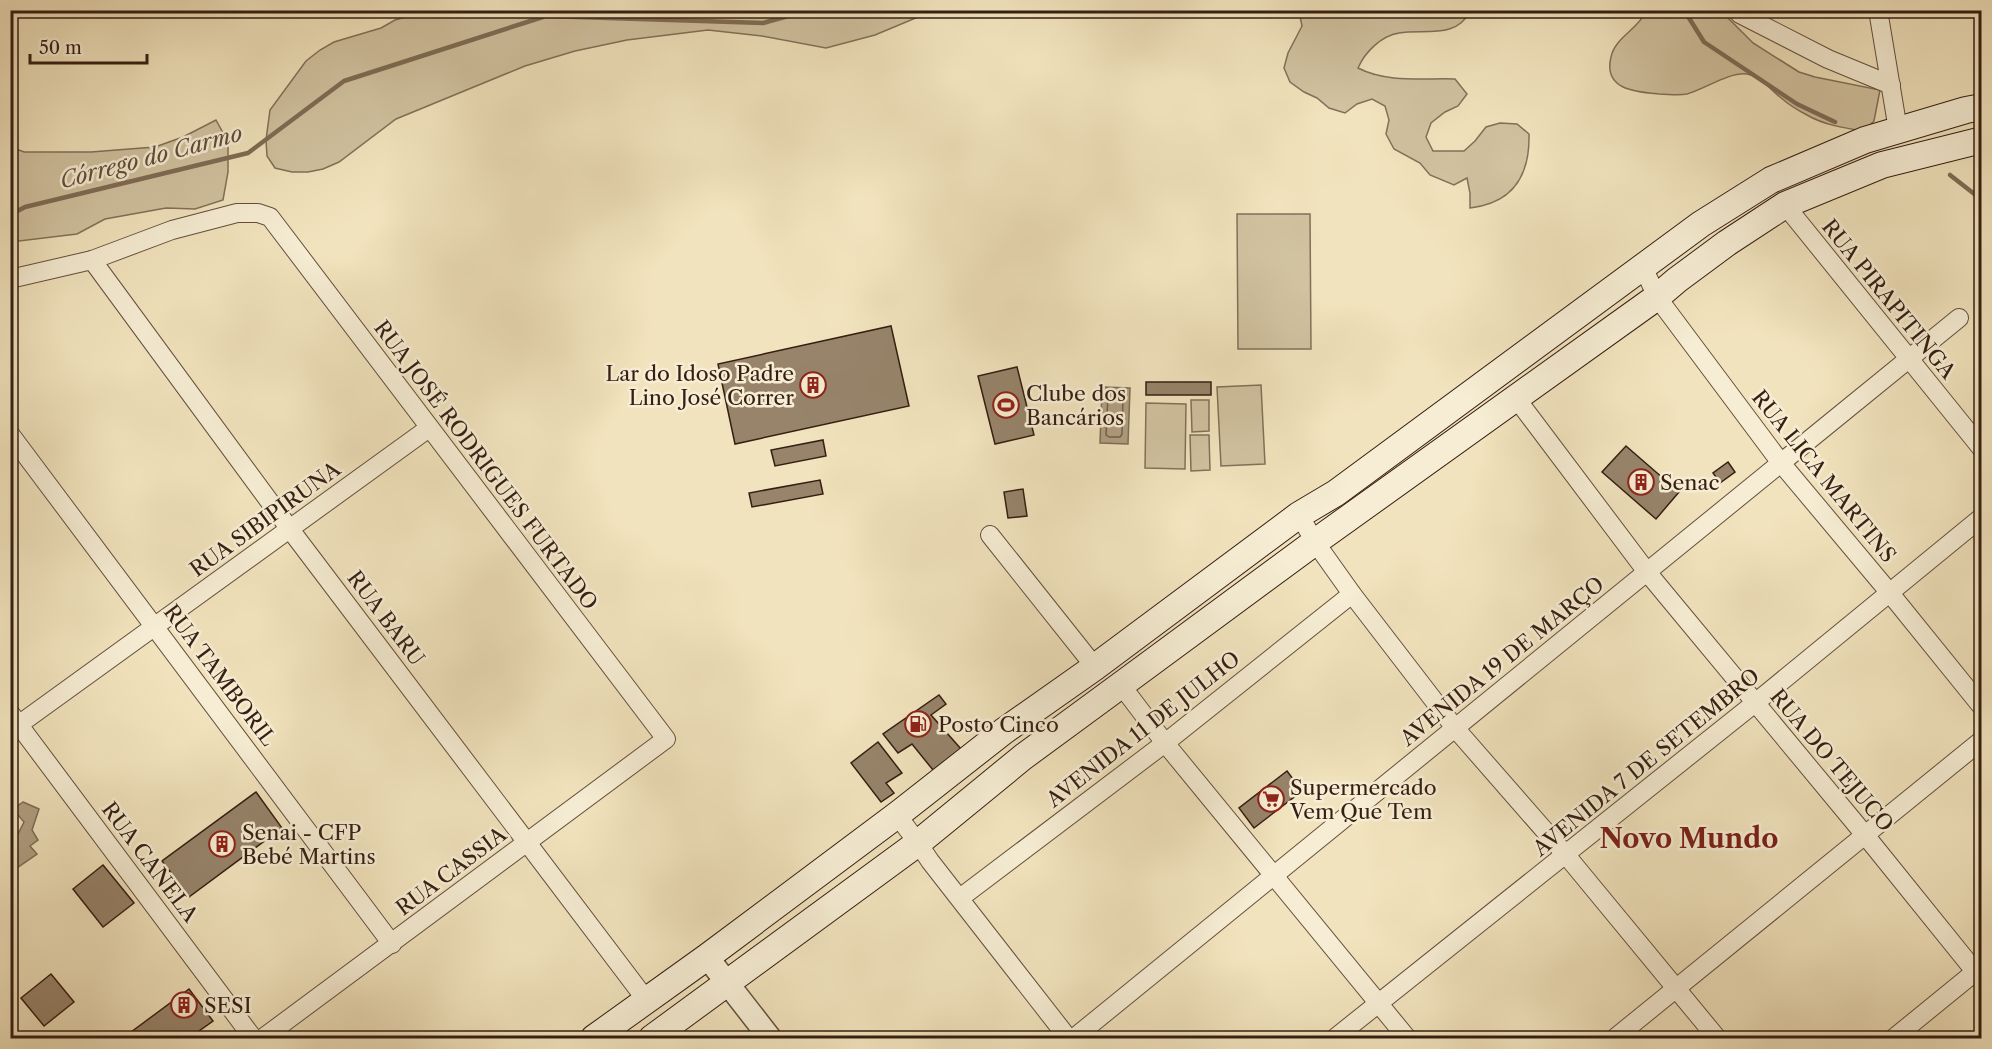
<svg xmlns="http://www.w3.org/2000/svg" width="1992" height="1049" font-family="'Libre Caslon Text',serif">
  <style>
    .green { fill: #d1c2a0; stroke: #837059; stroke-width: 1.5 }
    .water { fill: #b1a083; stroke: #7f6c56; stroke-width: 1.5 }
    .lines { fill: none; stroke-linecap: round; stroke-linejoin: round }
    .shore { stroke: #735f4a; stroke-width: 1.5 }
    .stream { stroke: #7f6c56; stroke-width: 4.5 }
    .building { fill: #97846b; stroke: #351e12; stroke-width: 1.5 }
    .minor-casing { stroke: #644f3d; stroke-width: 20 }
    .tertiary-casing { stroke: #644f3d; stroke-width: 25 }
    .secondary-casing { stroke: #351e12; stroke-width: 28 }
    .minor { stroke: #f6edd4; stroke-width: 18 }
    .tertiary { stroke: #f6edd4; stroke-width: 22 }
    .secondary { stroke: #f6edd4; stroke-width: 26 }
    .labels { text-anchor: middle; dominant-baseline: central; stroke-width: 5; stroke-linejoin: round; paint-order: stroke }
    .street-label { font-size: 21px; fill: #351e12; stroke: #f6edd4 }
    .poi-label { font-size: 21px; fill: #351e12; stroke: #f6edd4; text-anchor: start }
    .water-label { font-size: 22px; font-style: italic; fill: #604c3a; stroke: #f6edd4 }
    .district-label { font-size: 27px; font-weight: bold; fill: #7a1f14; stroke: #f6edd4 }
  </style>
  <rect width="100%" height="100%" fill="#f1e3bd"/>
  <filter id="stains"><feTurbulence type="fractalNoise" baseFrequency=".00333" numOctaves="4"/><feColorMatrix values="0 0 0 0 .2 0 0 0 0 .09 0 0 0 0 .02 0 0 0 .5 -.17"/></filter>
  <radialGradient id="worn" r=".72"><stop offset=".6" stop-color="#630" stop-opacity="0"/><stop offset="1" stop-color="#630" stop-opacity=".3"/></radialGradient>
  <!-- green -->
  <g class="green">
    <polygon points="430,10 947,10 947,11 918,17 875,35 826,48 762,36 708,30 627,40 575,51 525,66 396,119 339,162 323,169 308,172 292,172 275,168 267,156 266,140 270,110 306,61 320,50 334,42 381,28 395,20"/>
    <path d="M1299,11H1470C1457,39 1425,29 1399,33C1381,36 1365,52 1358,68C1387,83 1423,78 1455,79L1467,94L1458,106L1445,112L1431,123L1426,137L1433,151H1464L1475,141L1486,127L1500,123L1517,124L1529,134C1530,175 1513,203 1470,208V193L1467,178L1454,185L1430,175L1420,163L1394,149L1386,134L1389,120L1385,106L1372,99L1357,104L1345,113L1329,108L1317,98L1304,92L1290,82L1284,68L1288,53L1302,26Z"/>
    <path d="M1646,11H1721L1753,43L1799,72L1815,77L1880,90L1874,121L1864,131C1844,128 1824,125 1807,115C1797,110 1788,104 1780,97C1770,89 1760,76 1747,74C1731,71 1703,90 1687,94C1678,96 1668,94 1659,94C1636,92 1603,90 1611,57C1615,37 1639,29 1646,11Z"/>
    <polygon points="216,120 228,142 228,172 223,200 195,209 166,208 105,219 77,234 11,242 11,147 24,152 91,152 155,147 183,137"/>
    <polygon points="1237,214 1310,214 1311,349 1238,349"/>
    <polygon points="1261,385 1265,464 1221,466 1217,387"/>
    <polygon points="1191,400 1209,400 1209,431 1192,432"/>
    <polygon points="1146,403 1186,404 1185,469 1145,468"/>
    <polygon points="1190,435 1209,435 1210,470 1191,471"/>
  </g>
  <!-- water -->
  <g class="water">
    <polygon points="1102,387 1130,388 1128,444 1100,443"/>
    <polygon points="23,802 39,809 32,830 38,840 30,846 37,854 11,872 11,824 18,834 24,822 13,809"/>
  </g>
  <g class="lines">
    <!-- shore -->
    <polygon class="shore" points="1110,393 1121,394 1123,396 1122,434 1120,437 1109,437 1106,435 1108,396"/>
    <!-- stream -->
    <g class="stream">
      <polyline points="1406,10 1413,13 1415,10"/>
      <polyline points="1684,10 1704,42 1797,104 1835,122"/>
      <polyline points="1950,175 1982,200"/>
      <polyline points="10,215 25,207 248,153 344,81 546,16 763,23 810,10"/>
    </g>
  </g>
  <!-- building -->
  <g class="building">
    <polygon points="891,326 909,406 735,444 718,364"/>
    <polygon points="1017,367 1034,435 995,444 978,376"/>
    <rect x="1146" y="382" width="65" height="13"/>
    <polygon points="823,440 826,456 775,466 771,450"/>
    <polygon points="1626,446 1679,492 1656,519 1602,472"/>
    <polygon points="1728,462 1735,472 1720,483 1713,473"/>
    <polygon points="820,480 823,494 752,507 749,493"/>
    <polygon points="1023,489 1027,516 1008,518 1004,492"/>
    <polygon points="939,695 946,704 931,715 961,749 933,770 912,744 898,753 883,734"/>
    <polygon points="878,742 902,773 886,783 894,793 881,802 851,763"/>
    <polygon points="1287,771 1302,791 1254,828 1239,808"/>
    <polygon points="256,792 282,828 189,897 162,861"/>
    <polygon points="103,865 134,903 103,927 73,889"/>
    <polygon points="51,974 74,1002 44,1026 21,998"/>
    <polygon points="189,989 213,1021 189,1038 123,1038"/>
  </g>
  <g class="lines">
    <!-- minor casing -->
    <g class="minor-casing">
      <g id="minor">
        <polyline points="1737,10 1740,14 1828,59 1891,85"/>
        <polyline points="1878,10 1898,130"/>
        <polyline points="1785,205 1982,449"/>
        <polyline points="92,260 289,528 647,1001"/>
        <polyline points="1643,267 1657,297 1781,463 1889,592 1982,707"/>
        <polyline points="10,279 92,260 172,230 237,213 258,213 270,217 666,739 263,1038"/>
        <polyline points="1516,398 1647,572 1865,835 1982,980"/>
        <polyline points="10,434 392,944"/>
        <polyline points="1299,515 1315,542 1352,594 1455,728 1566,855 1717,1038"/>
        <polyline points="990,535 1095,667"/>
        <polyline points="1121,685 1165,743 1407,1038"/>
        <polyline points="10,713 253,1038"/>
        <polyline points="10,731 429,428"/>
        <polyline points="897,815 918,843 930,861 1068,1038"/>
        <polyline points="960,898 1165,743 1352,594"/>
        <polyline points="1074,1038 1959,318"/>
        <polyline points="1335,1038 1755,703 1982,517"/>
        <polyline points="1615,1038 1982,740"/>
        <polyline points="1894,1038 1975,972"/>
      </g>
    </g>
    <!-- tertiary casing -->
    <g class="tertiary-casing">
      <polyline id="tertiary" points="707,957 770,1038"/>
    </g>
    <!-- secondary casing -->
    <g class="secondary-casing">
      <g id="secondary">
        <polyline points="594,1038 707,957 897,815 1004,731 1095,667 1299,515 1336,493 1701,224 1771,180 1865,140 1966,110 1982,107"/>
        <polyline points="652,1038 918,843 1023,757 1121,685 1315,542 1657,297 1677,280 1727,243 1785,205 1882,165 1982,140"/>
      </g>
    </g>
    <!-- minor -->
    <use href="#minor" class="minor"/>
    <!-- tertiary -->
    <use href="#tertiary" class="tertiary"/>
    <!-- secondary -->
    <use href="#secondary" class="secondary"/>
  </g>
  <!-- icons -->
  <defs>
    <g id="building-ring" transform="scale(1.35)"><circle r="9.5" fill="#f6edd4" stroke="#8f2418" stroke-width="1.5"/><path d="M-4-6H4V6H1V3H-1V6H-4ZM-2.5-4.3h1.7v1.8h-1.7ZM.8-4.3h1.7v1.8H.8ZM-2.5-1h1.7V.8h-1.7ZM.8-1h1.7V.8H.8Z" fill="#8f2418"/></g>
    <g id="stadium-ring" transform="scale(1.35)"><circle r="9.5" fill="#f6edd4" stroke="#8f2418" stroke-width="1.5"/><path d="M0-5a6.5 5 0 1 0 0 10a6.5 5 0 1 0 0-10ZM-3.5-1.8h7v3.6h-7Z" fill="#8f2418"/></g>
    <g id="fuel-ring" transform="scale(1.35)"><circle r="9.5" fill="#f6edd4" stroke="#8f2418" stroke-width="1.5"/><path d="M-5.5-6h7V0h2V4h1.3V-2.5L3-4.5l.8-.8L6-3V5H2.5V1h-1V6h-7ZM-4.2-4.7v3.2H.2V-4.7Z" fill="#8f2418"/></g>
    <g id="supermarket-ring" transform="scale(1.35)"><circle r="9.5" fill="#f6edd4" stroke="#8f2418" stroke-width="1.5"/><path d="M-6-5.5h2.5l.6 2H6L4.5 2H-2.5L-4.4-4H-6ZM-1.5 3.2a1.3 1.3 0 1 0 .1 0ZM3 3.2a1.3 1.3 0 1 0 .1 0Z" fill="#8f2418"/></g>
  </defs>
  <g fill-rule="evenodd">
    <use href="#building-ring" x="813" y="385"/>
    <use href="#stadium-ring" x="1006" y="405"/>
    <use href="#building-ring" x="1641" y="482"/>
    <use href="#fuel-ring" x="918" y="724"/>
    <use href="#supermarket-ring" x="1271" y="799"/>
    <use href="#building-ring" x="222" y="844"/>
    <use href="#building-ring" x="184" y="1005"/>
  </g>
  <g class="labels">
    <!-- street labels -->
    <g class="street-label">
      <text transform="translate(1889 299) rotate(51)">RUA PIRAPITINGA</text>
      <text transform="translate(486 465) rotate(53)">RUA JOSÉ RODRIGUES FURTADO</text>
      <text transform="translate(1824 476) rotate(51)">RUA LICA MARTINS</text>
      <text transform="translate(265 519) rotate(-36)">RUA SIBIPIRUNA</text>
      <text transform="translate(386 618) rotate(53)">RUA BARU</text>
      <text transform="translate(1502 661) rotate(-39)">AVENIDA 19 DE MARÇO</text>
      <text transform="translate(220 675) rotate(53)">RUA TAMBORIL</text>
      <text transform="translate(1143 729) rotate(-38)">AVENIDA 11 DE JULHO</text>
      <text transform="translate(1832 760) rotate(50)">RUA DO TEJUCO</text>
      <text transform="translate(1646 762) rotate(-39)">AVENIDA 7 DE SETEMBRO</text>
      <text transform="translate(150 862) rotate(53)">RUA CANELA</text>
      <text transform="translate(451 871) rotate(-37)">RUA CASSIA</text>
    </g>
    <!-- poi labels -->
    <g class="poi-label">
      <text x="794" y="373" text-anchor="end">Lar do Idoso Padre<tspan x="794" dy="24">Lino José Correr</tspan></text>
      <text x="1026" y="393">Clube dos<tspan x="1026" dy="24">Bancários</tspan></text>
      <text x="1660" y="482">Senac</text>
      <text x="938" y="724">Posto Cinco</text>
      <text x="1290" y="787">Supermercado<tspan x="1290" dy="24">Vem Que Tem</tspan></text>
      <text x="242" y="832">Senai - CFP<tspan x="242" dy="24">Bebé Martins</tspan></text>
      <text x="204" y="1005">SESI</text>
    </g>
    <!-- water labels -->
    <g class="water-label">
      <text transform="translate(151 157) rotate(-15)">Córrego do Carmo</text>
    </g>
    <!-- district labels -->
    <g class="district-label">
      <text x="1689" y="838">Novo Mundo</text>
    </g>
  </g>
  <!-- margin -->
  <rect width="1992" height="1049" fill="none" stroke="#f1e3bd" stroke-width="36"/>
  <rect x="12" y="12" width="1968" height="1025" fill="none" stroke="#351e12" stroke-width="3"/>
  <rect x="18" y="18" width="1956" height="1013" fill="none" stroke="#351e12" stroke-width="1.5"/>
  <!-- scale -->
  <path d="M30 54v9h117v-9" fill="none" stroke="#351e12" stroke-width="3"/>
  <text x="39" y="54" font-size="18" fill="#351e12" stroke="#f6edd4" stroke-width="4.5" paint-order="stroke">50 m</text>
  <rect width="100%" height="100%" filter="url(#stains)"/>
  <rect width="100%" height="100%" fill="url(#worn)"/>
</svg>
